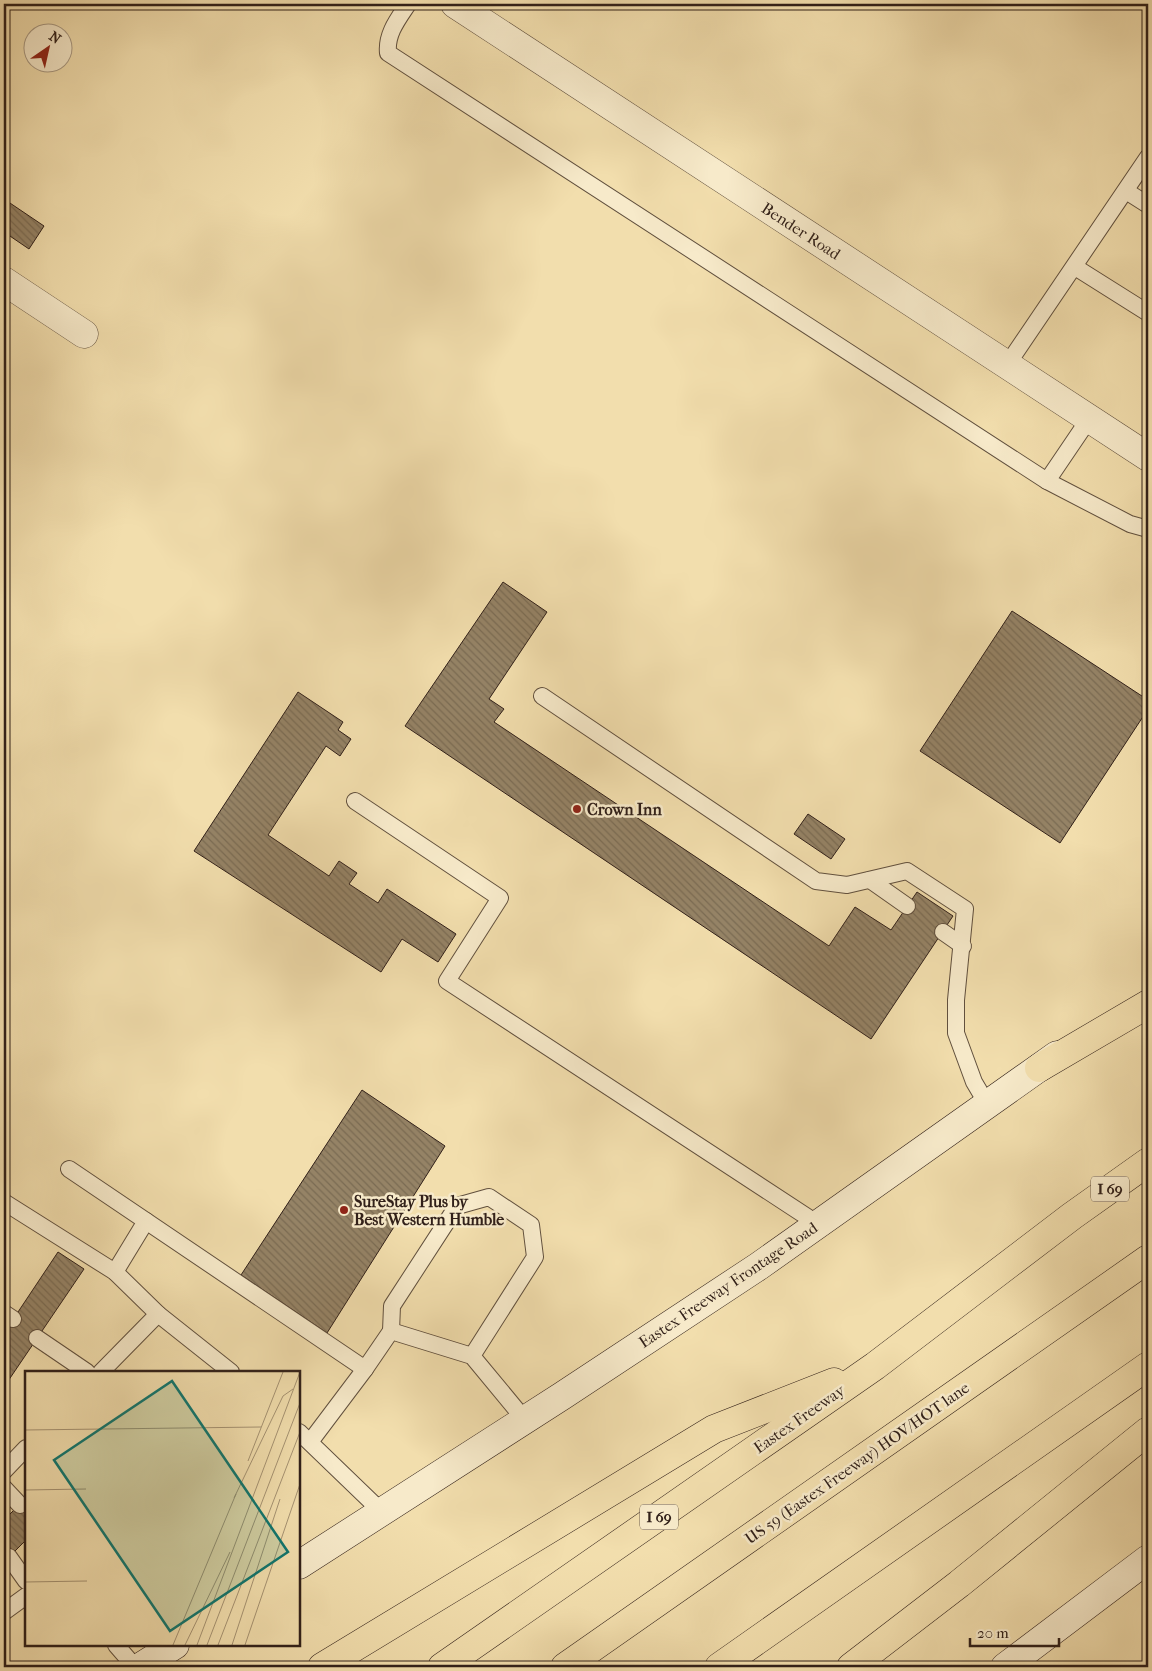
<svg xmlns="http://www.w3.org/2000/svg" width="1152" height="1671" font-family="'IM FELL French Canon',serif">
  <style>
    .building { fill: url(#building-back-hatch); stroke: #312019 }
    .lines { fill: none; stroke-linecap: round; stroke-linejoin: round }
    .service-casing { stroke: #61503e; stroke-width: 18 }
    .minor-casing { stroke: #61503e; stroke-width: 29 }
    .secondary-casing { stroke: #312019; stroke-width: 29 }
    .motorway-casing { stroke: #312019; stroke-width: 29 }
    .service { stroke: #f7eaca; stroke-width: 16 }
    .minor { stroke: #f7eaca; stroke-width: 28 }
    .secondary { stroke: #f7eaca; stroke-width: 28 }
    .motorway { stroke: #f2dead; stroke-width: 28 }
    .poi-dot { fill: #8f2418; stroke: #f7eaca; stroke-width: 2 }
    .labels { text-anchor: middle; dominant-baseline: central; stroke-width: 5; stroke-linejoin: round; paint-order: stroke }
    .shield { fill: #f7eaca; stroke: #6c5d4e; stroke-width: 1 }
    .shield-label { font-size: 15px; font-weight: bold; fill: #312019 }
    .street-label { font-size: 16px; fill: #312019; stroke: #f7eaca }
    .poi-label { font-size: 16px; font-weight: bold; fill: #312019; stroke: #f7eaca; text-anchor: start }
    .inset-road { fill: none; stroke: #a59272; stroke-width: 1 }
    .view { fill: #0f766e; fill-opacity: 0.15; stroke: #0f766e; stroke-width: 2.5 }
    .inset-edge { fill: none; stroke: #312019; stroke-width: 2.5 }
  </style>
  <defs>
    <pattern id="building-back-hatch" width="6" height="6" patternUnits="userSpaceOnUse" patternTransform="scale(1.25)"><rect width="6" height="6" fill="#958366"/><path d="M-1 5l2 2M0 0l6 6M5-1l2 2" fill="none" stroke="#7a6b53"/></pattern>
  </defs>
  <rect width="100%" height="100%" fill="#f2dead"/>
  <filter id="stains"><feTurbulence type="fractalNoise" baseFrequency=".004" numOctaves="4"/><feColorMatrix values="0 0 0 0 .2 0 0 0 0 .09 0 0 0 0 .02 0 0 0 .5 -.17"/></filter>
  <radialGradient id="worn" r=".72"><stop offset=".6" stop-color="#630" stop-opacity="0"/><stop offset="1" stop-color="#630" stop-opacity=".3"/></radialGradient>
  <!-- building -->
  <g class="building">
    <polygon points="4,199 44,226 29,249 4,232"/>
    <polygon points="503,582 547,612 489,699 504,709 494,722 829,946 855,907 891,930 917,892 953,916 871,1039 405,726"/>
    <polygon points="1012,611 1148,700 1148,709 1060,843 920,751"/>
    <polygon points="298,692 343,722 338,730 351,739 340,756 326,746 268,835 329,876 339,861 357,873 349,884 378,903 387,889 456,934 438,962 402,939 381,972 194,851"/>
    <polygon points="808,814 845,839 831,859 794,834"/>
    <polygon points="362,1090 445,1146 327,1333 241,1275"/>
    <polygon points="58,1252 84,1269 4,1387 4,1333"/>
    <polygon points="26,1498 26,1540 4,1562 4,1520"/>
  </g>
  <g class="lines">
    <!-- service casing -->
    <g class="service-casing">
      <g id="service">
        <path d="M408,4C398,19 386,34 388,53L1047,481"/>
        <polyline points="1126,191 1148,205"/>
        <polyline points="1075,267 1148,313"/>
        <polyline points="1007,365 1148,157"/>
        <polyline points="1089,419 1047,481 1130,524 1148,529"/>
        <polyline points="542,696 816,881 847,885 907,871 965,909 956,1000 956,1033 974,1082 987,1104"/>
        <polyline points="355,801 500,898 447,981 818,1224"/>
        <polyline points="870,880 907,906"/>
        <polyline points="943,932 963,946"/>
        <polyline points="69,1169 365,1369"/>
        <polyline points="4,1202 115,1272 158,1314 231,1372"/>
        <polyline points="115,1272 146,1221"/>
        <polyline points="4,1313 13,1319"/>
        <polyline points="391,1331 392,1306 457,1206 489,1197 531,1225 535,1257 472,1356"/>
        <polyline points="37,1338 87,1372"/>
        <polyline points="101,1372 158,1314"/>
        <polyline points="299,1432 382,1512"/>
        <polyline points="310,1442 365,1369 391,1331 472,1356 525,1420"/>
        <polyline points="4,1471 26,1448"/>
        <polyline points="4,1488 20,1505"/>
        <polyline points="9,1557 26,1581"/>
        <polyline points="4,1612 26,1596"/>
        <polyline points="116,1645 135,1667"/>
      </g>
    </g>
    <!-- minor casing -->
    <g class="minor-casing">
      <g id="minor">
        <polyline points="455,4 1148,457"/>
        <polyline points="4,281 84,334"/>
      </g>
    </g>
    <!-- secondary casing -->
    <g class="secondary-casing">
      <g id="secondary">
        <polyline points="299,1565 562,1396 759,1266 1057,1055"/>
        <polyline points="140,1667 175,1645"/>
        <polyline points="1005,1667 1148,1559"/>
      </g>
    </g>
    <!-- motorway casing -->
    <g class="motorway-casing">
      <g id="motorway">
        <polyline points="1039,1068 1148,1004"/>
        <polyline points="322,1667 714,1429 834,1382"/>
        <polyline points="442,1667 875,1366 1072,1216 1148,1162"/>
        <polyline points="565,1667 1148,1259"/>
        <polyline points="719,1667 1148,1366"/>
        <polyline points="851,1667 959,1584 1148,1431"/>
      </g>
    </g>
    <!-- service -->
    <use href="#service" class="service"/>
    <!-- minor -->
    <use href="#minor" class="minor"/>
    <!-- secondary -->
    <use href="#secondary" class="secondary"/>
    <!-- motorway -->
    <use href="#motorway" class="motorway"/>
  </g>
  <!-- markers -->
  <g class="poi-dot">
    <circle cx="577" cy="809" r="5"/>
    <circle cx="344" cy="1210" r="5"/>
  </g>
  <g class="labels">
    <!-- shield labels -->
    <g class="shield">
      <rect x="1091" y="1176.5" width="38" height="25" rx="4"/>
      <rect x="640" y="1504.5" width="38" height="25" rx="4"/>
    </g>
    <g class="shield-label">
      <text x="1110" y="1189">I 69</text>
      <text x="659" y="1517">I 69</text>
    </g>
    <!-- street labels -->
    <g class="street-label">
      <text transform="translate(801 231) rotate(33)">Bender Road</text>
      <text transform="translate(728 1285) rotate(-34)">Eastex Freeway Frontage Road</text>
      <text transform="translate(799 1419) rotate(-35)">Eastex Freeway</text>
      <text transform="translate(857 1463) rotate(-35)">US 59 (Eastex Freeway) HOV/HOT lane</text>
    </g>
    <!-- poi labels -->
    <g class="poi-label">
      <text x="587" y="809">Crown Inn</text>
      <text x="354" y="1201">SureStay Plus by<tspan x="354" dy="18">Best Western Humble</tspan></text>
    </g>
  </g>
  <!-- overview -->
  <g transform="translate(25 1371)">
    <rect width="275" height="275" fill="#f2dead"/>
    <path class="inset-road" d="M0,59L236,56M223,90L258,1M0,119L61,118M209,127L258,25L268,18M0,211L62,210M148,274L211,123M160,274L205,181M172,274L275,1M182,274L275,32M193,274L275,61M207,274L255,128M220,274L275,113"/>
    <path class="view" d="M147,10L263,181L145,260L29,89Z"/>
    <rect width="275" height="275" class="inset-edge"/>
  </g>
  <!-- margin -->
  <rect width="1152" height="1671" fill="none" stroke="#f2dead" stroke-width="20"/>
  <rect x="5" y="5" width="1142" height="1661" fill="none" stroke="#312019" stroke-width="2.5"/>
  <rect x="10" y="10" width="1132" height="1651" fill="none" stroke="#312019"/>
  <!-- north arrow -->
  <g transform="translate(48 48) rotate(34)"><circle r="24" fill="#f7eaca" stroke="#a89983"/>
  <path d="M0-4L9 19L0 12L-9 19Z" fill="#8f2418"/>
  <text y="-8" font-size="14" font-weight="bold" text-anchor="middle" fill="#312019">N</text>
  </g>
  <!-- scale -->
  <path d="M970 1638v8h89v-8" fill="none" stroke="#312019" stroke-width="2.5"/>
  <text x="977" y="1638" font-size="15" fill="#312019" stroke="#f7eaca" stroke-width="4" paint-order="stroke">20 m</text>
  <rect width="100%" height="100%" filter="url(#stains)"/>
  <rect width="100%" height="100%" fill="url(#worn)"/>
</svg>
